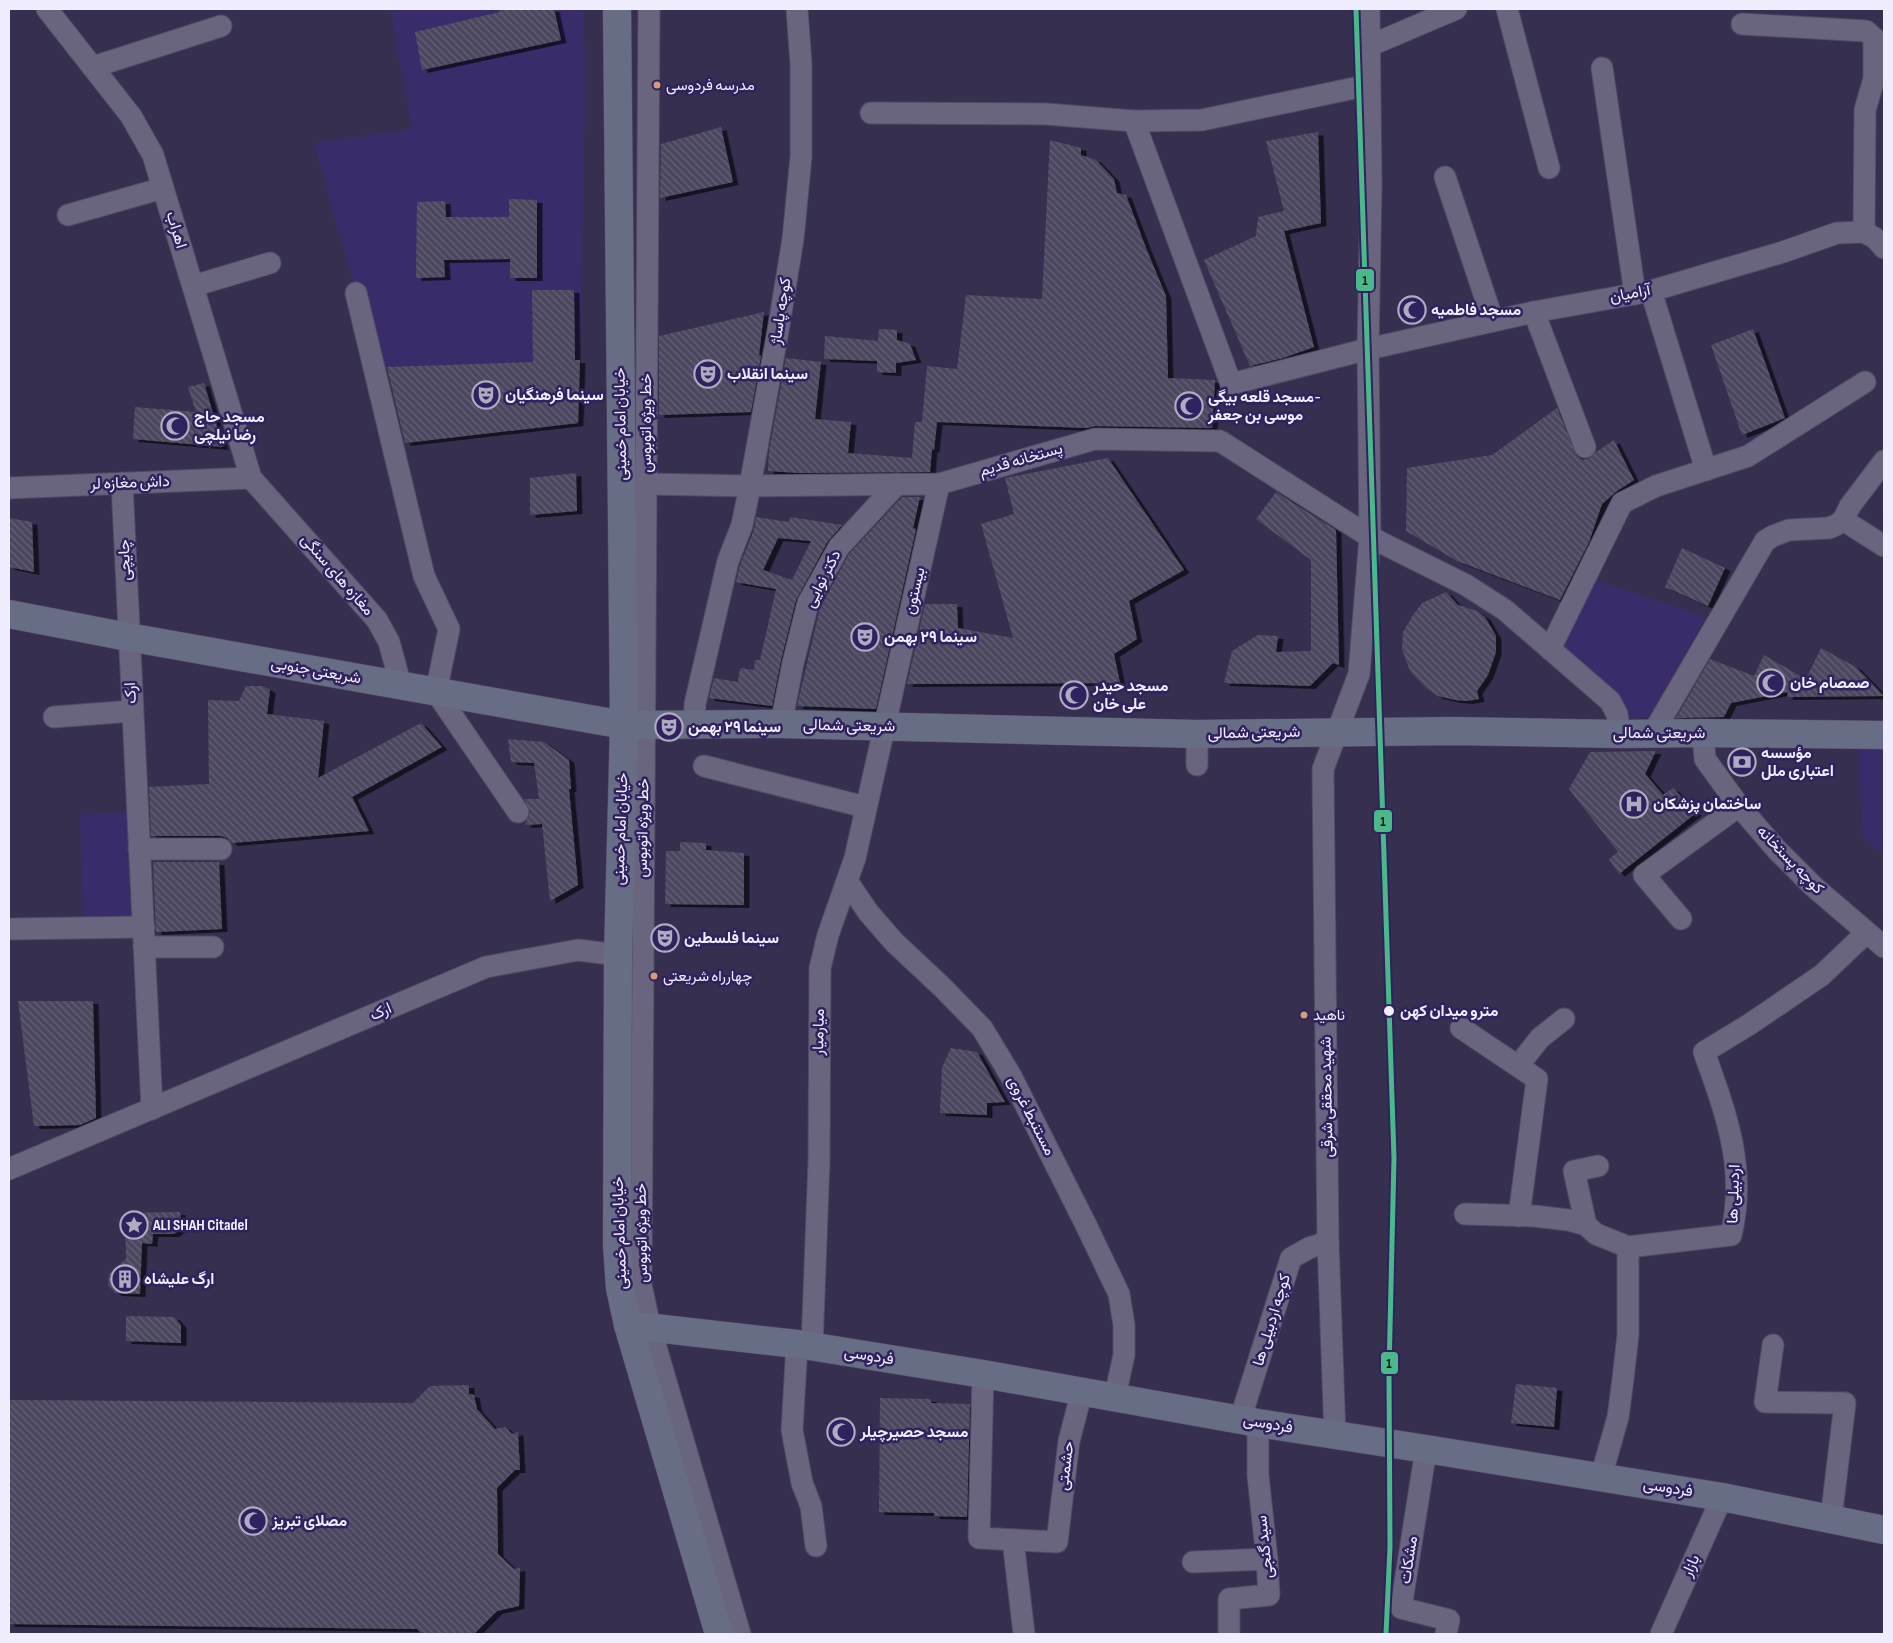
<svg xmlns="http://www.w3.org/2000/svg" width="1893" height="1643" font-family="'Sofia Sans Condensed',Vazirmatn,sans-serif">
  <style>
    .built { fill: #3a2c6b }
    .building { fill: url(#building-back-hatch); fill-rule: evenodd; filter: url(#shadow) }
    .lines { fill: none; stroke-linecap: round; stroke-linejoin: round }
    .minor-casing { stroke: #524b64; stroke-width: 23 }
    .major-casing { stroke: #524b64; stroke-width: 29 }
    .minor { stroke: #6a657f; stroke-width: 21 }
    .major { stroke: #666d85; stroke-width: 28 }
    .metro-1-casing { stroke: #30225e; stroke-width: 9 }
    .metro-1 { stroke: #4ab889; stroke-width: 5 }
    .bus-dot { fill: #d39c74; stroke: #30225e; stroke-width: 2 }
    .stop-dot { fill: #f0eefe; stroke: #30225e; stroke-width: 2 }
    .labels { text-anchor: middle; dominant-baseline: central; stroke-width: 5; stroke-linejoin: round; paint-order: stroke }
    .bus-label { font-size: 15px; fill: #f0eefe; stroke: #30225e; text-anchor: start }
    .street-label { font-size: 16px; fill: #f0eefe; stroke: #30225e }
    .poi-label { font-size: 16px; font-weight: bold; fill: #f0eefe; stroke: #30225e; text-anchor: start }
    .stop-label { font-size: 16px; font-weight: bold; fill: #f0eefe; stroke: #30225e; text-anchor: start }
    .line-badge { stroke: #30225e; stroke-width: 2 }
    .pale-badge-label { font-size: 14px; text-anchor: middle; font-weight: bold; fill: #111 }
  </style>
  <defs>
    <pattern id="building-back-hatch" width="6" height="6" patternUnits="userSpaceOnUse" patternTransform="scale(1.25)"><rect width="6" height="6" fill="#4c465e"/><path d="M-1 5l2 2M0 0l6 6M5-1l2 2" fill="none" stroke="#666176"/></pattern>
    <filter id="shadow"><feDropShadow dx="5.5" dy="3" stdDeviation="0" flood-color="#0009"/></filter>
  </defs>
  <rect width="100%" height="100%" fill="#372f50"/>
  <!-- built -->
  <g class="built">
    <polygon points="390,9 584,9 585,103 580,360 386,367 356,293 314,143 412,129"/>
    <polygon points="1585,577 1705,617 1651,717 1625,718 1615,694 1557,641"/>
    <polygon points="1858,744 1884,745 1884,853 1863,838"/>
    <polygon points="127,812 132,920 83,920 80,815"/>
  </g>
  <!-- building -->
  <g class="building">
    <polygon points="499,9 554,9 561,40 422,70 415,32 500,12"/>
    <polygon points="721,127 733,182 660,198 661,144"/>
    <polygon points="1318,132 1321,223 1284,231 1314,347 1283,358 1250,366 1204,260 1256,236 1258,217 1284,211 1266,141"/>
    <polygon points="1050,140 1081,148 1081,155 1096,160 1114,179 1117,193 1126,195 1146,248 1166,296 1168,378 1215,380 1212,428 1095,426 1087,428 937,422 934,450 932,449 930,472 800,473 768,471 769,451 786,358 821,362 815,419 851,422 848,453 912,458 915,422 922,422 927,366 957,369 966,295 1042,299"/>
    <polygon points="509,199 537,200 537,278 510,278 510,259 444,260 445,277 416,278 417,202 445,201 446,217 509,217"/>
    <polygon points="532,290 574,290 575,360 580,360 578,423 405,443 387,367 533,362"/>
    <polygon points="764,312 759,355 761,356 751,412 659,415 659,336"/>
    <polygon points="879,329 897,330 897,340 910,344 916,360 896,363 896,373 877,372 877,361 824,359 825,336 878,341"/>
    <polygon points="1753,329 1785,418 1742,435 1711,345"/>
    <polygon points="204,383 223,447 133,439 135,407 196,412 188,387"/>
    <polygon points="1557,408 1577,456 1583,460 1590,458 1596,452 1614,440 1634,480 1617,491 1602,504 1589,542 1560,600 1457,561 1406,531 1407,468 1492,455"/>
    <polygon points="1108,458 1184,570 1129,601 1137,639 1114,654 1120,683 907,684 925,604 957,604 958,628 1013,638 981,524 1014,514 1005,478"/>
    <polygon points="576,473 577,511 530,515 530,478"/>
    <polygon points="1276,492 1336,530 1339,665 1333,663 1310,686 1224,683 1232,651 1258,635 1278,636 1276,652 1311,651 1311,560 1256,519"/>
    <polygon points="902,497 920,497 913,528 916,529 876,709 797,706 820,608 849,554"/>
    <path d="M756,517L789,522L790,517L842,525L828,541L796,600L781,660L772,706L709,698L714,678L738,682L740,668L754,670L755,660H760L776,589L736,582L740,565L754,530ZM778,538L811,541L792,580L763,570Z"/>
    <polygon points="9,518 32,522 34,572 9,567"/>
    <polygon points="1682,548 1725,568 1708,606 1665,587"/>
    <polygon points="1446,592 1458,605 1477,611 1485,617 1496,636 1496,652 1488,675 1477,691 1479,699 1467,701 1455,700 1438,696 1425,687 1410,671 1402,649 1403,632 1413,615 1422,603"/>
    <polygon points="1821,648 1856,667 1884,696 1787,697 1788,692 1731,703 1724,717 1676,718 1710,659 1754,676 1764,655 1806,679"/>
    <polygon points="246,686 263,686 270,690 267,714 324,721 318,778 421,723 442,747 352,797 369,831 232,843 227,838 221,836 151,836 149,787 209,784 208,700 239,701"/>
    <polygon points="508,739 544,742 569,760 571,789 569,789 578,885 550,901 542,824 525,825 530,812 524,799 539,799 534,763 511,762"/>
    <polygon points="1656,751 1645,774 1663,795 1673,788 1696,813 1619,874 1609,859 1618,852 1569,789 1590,752"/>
    <polygon points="680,842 706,843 706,850 744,853 744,905 665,904 666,851 680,851"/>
    <polygon points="153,862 219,862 222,929 156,932"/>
    <polygon points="18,1001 93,1001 96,1118 80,1125 34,1126"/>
    <polygon points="951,1048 977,1052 1005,1102 987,1103 987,1115 940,1113 942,1067"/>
    <polygon points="180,1212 181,1228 174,1234 153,1234 152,1244 142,1243 140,1294 116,1293 108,1285 109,1274 126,1259 125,1213"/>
    <polygon points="126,1316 174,1317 181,1325 181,1343 126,1341"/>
    <polygon points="1516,1384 1557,1388 1554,1427 1511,1423"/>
    <polygon points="469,1385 469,1394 474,1395 477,1409 495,1429 505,1427 512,1434 518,1432 520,1470 515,1470 497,1488 498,1554 514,1569 520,1568 519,1606 497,1611 474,1634 422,1634 417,1629 9,1624 9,1400 413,1403 430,1386"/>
    <polygon points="880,1398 931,1399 931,1403 970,1404 967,1517 934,1516 934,1513 879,1512"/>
  </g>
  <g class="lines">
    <!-- minor casing -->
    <g class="minor-casing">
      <g id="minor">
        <polyline points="47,9 131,116 153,155 251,478 377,620 389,642 401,686"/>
        <polyline points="649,9 641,1285 650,1327 740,1634"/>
        <polyline points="1507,9 1549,168"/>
        <polyline points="1742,24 1866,31 1874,38 1874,79 1865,110 1864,232"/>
        <polyline points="1369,46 1456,9"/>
        <polyline points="93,67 221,26"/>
        <polyline points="1602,68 1635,294"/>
        <polyline points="871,113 1046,114 1134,121 1202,120 1369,85"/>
        <polyline points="1134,121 1231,384 1368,349 1534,312 1651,291 1783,252 1837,233 1864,232 1875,238 1884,248"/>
        <polyline points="1445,177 1493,321"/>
        <polyline points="68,215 163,188"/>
        <polyline points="193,286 270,263"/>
        <polyline points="1651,291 1706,470"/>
        <polyline points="356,293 424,576 449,629 436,692 518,812"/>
        <polyline points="1534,312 1585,447"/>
        <polyline points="122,483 152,1109"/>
        <polyline points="645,484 750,486 939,484 1095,439 1220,441 1370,537 1466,585 1505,610 1610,701 1617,714 1620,734"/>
        <polyline points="9,488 251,478"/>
        <polyline points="1843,520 1884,546"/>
        <polyline points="1550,649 1622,503 1656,486 1748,456 1865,382"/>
        <polyline points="54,717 132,711"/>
        <polyline points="781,724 793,663 808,603 839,547 897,484"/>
        <polyline points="694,725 695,704 728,561 742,525 750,486 778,331 793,239 801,157 801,64 797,9"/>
        <polyline points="1653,733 1765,541 1773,536 1789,530 1829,528 1836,525 1843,520 1850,506 1884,461"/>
        <polyline points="1703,733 1705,759 1739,806 1777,850 1813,886 1884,947"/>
        <polyline points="1197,734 1197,765"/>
        <polyline points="704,766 865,807"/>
        <polyline points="139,849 221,849"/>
        <polyline points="847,881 868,912 894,942 942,987 982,1028 1011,1076 1086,1225 1119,1294 1124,1325 1124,1355 1115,1396"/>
        <polyline points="1681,919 1644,875 1739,806"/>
        <polyline points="9,929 144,927"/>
        <polyline points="144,947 213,947"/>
        <polyline points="1461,1028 1537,1079 1519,1216"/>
        <polyline points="1518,1066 1540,1038 1564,1019"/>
        <polyline points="9,1169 486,967 578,950 618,955"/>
        <path d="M1465,1214L1534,1216L1568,1220L1586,1225L1596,1234L1628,1247L1731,1235C1747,1169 1726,1113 1704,1052L1750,1024L1822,975L1866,933"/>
        <polyline points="1586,1225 1574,1171 1598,1166"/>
        <polyline points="797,1344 792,1430 802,1483 811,1506 816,1546"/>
        <polyline points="1773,1345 1765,1402 1845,1403 1831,1519"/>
        <polyline points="812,1347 819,1161 820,968 828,935 855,858 939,484"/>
        <polyline points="983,1374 979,1538 1057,1542 1069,1441 1082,1391"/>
        <polyline points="1240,1420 1291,1258 1309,1248 1328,1242"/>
        <polyline points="1335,1436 1328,1242 1323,769 1359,674 1370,537 1368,349 1371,184 1369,9"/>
        <polyline points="1426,1449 1401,1608 1449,1620 1446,1634"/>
        <polyline points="1601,1477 1618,1417 1623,1379 1628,1335 1628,1247"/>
        <polyline points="1013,1540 1024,1634"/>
        <polyline points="1193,1562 1267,1559"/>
        <polyline points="1229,1634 1229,1599 1269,1595 1267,1559 1258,1476 1258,1423"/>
        <polyline points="1661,1634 1722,1497"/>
      </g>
    </g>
    <!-- major casing -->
    <g class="major-casing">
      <g id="major">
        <polyline points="617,9 624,725 618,955 617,1245 620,1288 628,1325 719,1634"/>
        <polyline points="9,614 128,637 624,725 781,724 1197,734 1453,731 1620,734 1703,733 1884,735"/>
        <polyline points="628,1325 797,1344 983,1374 1258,1423 1426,1449 1722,1497 1884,1530"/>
      </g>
    </g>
    <!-- minor -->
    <use href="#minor" class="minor"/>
    <!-- major -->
    <use href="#major" class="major"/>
    <!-- metro-1 casing -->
    <g class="metro-1-casing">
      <polyline id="metro-1" points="1356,9 1394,1158 1389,1371 1390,1547 1386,1634"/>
    </g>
    <!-- metro-1 -->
    <use href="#metro-1" class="metro-1"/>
  </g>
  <!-- icons -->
  <defs>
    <g id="mosque-ring" transform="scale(1.4375)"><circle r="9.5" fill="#30225e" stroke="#afabc1" stroke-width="1.5"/><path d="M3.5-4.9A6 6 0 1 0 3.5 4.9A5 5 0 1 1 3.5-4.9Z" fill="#afabc1"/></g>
    <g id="theatre-ring" transform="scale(1.4375)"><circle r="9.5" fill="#30225e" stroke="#afabc1" stroke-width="1.5"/><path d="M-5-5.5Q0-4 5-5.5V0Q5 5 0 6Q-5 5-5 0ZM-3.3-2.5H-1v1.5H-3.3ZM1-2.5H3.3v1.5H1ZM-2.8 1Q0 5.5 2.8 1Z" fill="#afabc1"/></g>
    <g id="bank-ring" transform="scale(1.4375)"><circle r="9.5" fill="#30225e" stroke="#afabc1" stroke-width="1.5"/><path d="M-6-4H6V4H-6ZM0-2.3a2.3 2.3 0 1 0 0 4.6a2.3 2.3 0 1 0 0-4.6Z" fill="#afabc1"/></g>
    <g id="hospital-ring" transform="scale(1.4375)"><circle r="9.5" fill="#30225e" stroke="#afabc1" stroke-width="1.5"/><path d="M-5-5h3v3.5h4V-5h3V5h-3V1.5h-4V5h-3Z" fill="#afabc1"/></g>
    <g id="sight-ring" transform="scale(1.4375)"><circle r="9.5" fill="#30225e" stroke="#afabc1" stroke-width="1.5"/><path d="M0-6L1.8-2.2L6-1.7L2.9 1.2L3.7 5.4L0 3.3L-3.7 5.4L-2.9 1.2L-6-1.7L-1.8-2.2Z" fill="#afabc1"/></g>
    <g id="building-ring" transform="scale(1.4375)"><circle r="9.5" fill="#30225e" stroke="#afabc1" stroke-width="1.5"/><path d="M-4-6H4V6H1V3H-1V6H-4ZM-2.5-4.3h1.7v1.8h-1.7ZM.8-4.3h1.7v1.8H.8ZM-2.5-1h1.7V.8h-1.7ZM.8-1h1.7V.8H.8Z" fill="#afabc1"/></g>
  </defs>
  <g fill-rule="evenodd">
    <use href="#mosque-ring" x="1412" y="310"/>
    <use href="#theatre-ring" x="708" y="374"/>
    <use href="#theatre-ring" x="486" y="395"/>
    <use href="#mosque-ring" x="1189" y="406"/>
    <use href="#mosque-ring" x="175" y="426"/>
    <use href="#theatre-ring" x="865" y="637"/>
    <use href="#mosque-ring" x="1771" y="683"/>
    <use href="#mosque-ring" x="1074" y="695"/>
    <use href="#theatre-ring" x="669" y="727"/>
    <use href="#bank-ring" x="1742" y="762"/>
    <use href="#hospital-ring" x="1634" y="804"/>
    <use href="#theatre-ring" x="665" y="938"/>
    <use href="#sight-ring" x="134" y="1225"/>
    <use href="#building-ring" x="125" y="1279"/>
    <use href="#mosque-ring" x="841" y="1432"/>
    <use href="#mosque-ring" x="253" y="1521"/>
  </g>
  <!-- markers -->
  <g class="bus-dot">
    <circle cx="657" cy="85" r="4.5"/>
    <circle cx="654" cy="976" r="4.5"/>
    <circle cx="1304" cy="1015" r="4.5"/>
  </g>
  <circle class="stop-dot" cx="1389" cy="1011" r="6"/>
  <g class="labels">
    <!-- bus labels -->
    <g class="bus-label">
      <text x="666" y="85">مدرسه فردوسی</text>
      <text x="663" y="976">چهارراه شریعتی</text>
      <text x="1313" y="1015">ناهید</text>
    </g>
    <!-- street labels -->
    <g class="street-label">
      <text transform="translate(176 230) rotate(73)">اهراب</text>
      <text transform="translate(1630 294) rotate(-11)">آرامیان</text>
      <text transform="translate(781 311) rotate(-81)">کوچه پاساژ</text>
      <text transform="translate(646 423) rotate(-90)">خط ویژه اتوبوس</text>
      <text transform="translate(621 424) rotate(-91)">خیابان امام خمینی</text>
      <text transform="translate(1021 460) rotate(-16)">پستخانه قدیم</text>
      <text transform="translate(130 483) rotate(-2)">داش مغازه لر</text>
      <text transform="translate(125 560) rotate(-92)">چایچی</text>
      <text transform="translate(337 575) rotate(49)">مغازه های سنگی</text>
      <text transform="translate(823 579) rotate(-63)">دکتر نوایی</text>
      <text transform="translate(915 591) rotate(-77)">بیستون</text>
      <text transform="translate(316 671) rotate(10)">شریعتی جنوبی</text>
      <text transform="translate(131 693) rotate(-93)">ارک</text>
      <text transform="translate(849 726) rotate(1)">شریعتی شمالی</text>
      <text transform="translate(1254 733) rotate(-1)">شریعتی شمالی</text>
      <text x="1659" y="733">شریعتی شمالی</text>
      <text transform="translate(643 828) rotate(-89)">خط ویژه اتوبوس</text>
      <text transform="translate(621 829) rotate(-88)">خیابان امام خمینی</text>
      <text transform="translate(1790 860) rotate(46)">کوچه پستخانه</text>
      <text transform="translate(381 1012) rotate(-23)">ارک</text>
      <text transform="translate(819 1032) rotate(-89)">میارمیار</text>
      <text transform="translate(1327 1097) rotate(-91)">شهید محققی شرقی</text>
      <text transform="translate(1031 1116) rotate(63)">مستنبط غروی</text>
      <text transform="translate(1734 1194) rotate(-88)">اردبیلی ها</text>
      <text transform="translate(620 1233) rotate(-92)">خیابان امام خمینی</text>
      <text transform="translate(642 1233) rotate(-91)">خط ویژه اتوبوس</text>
      <text transform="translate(1272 1320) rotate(-73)">کوچه اردبیلی ها</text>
      <text transform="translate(869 1356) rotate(9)">فردوسی</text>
      <text transform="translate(1268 1424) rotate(10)">فردوسی</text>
      <text transform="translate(1066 1466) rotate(-83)">حشمتی</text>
      <text transform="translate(1668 1488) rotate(9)">فردوسی</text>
      <text transform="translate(1265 1547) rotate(-96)">سید گنجی</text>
      <text transform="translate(1409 1560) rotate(-81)">مشکات</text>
      <text transform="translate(1691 1566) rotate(-66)">بازار</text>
    </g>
    <!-- poi labels -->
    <g class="poi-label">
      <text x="1431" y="310">مسجد فاطمیه</text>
      <text x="727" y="374">سینما انقلاب</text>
      <text x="505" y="395">سینما فرهنگیان</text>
      <text x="1208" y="397">مسجد قلعه بیگی-<tspan x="1208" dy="18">موسی بن جعفر</tspan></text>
      <text x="194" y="417">مسجد حاج<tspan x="194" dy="18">رضا نیلچی</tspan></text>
      <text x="884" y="637">سینما ۲۹ بهمن</text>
      <text x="1790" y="683">صمصام خان</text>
      <text x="1093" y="686">مسجد حیدر<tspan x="1093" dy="18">علی خان</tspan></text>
      <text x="688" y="727">سینما ٢٩ بهمن</text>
      <text x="1761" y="753">مؤسسه<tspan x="1761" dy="18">اعتباری ملل</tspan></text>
      <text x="1653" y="804">ساختمان پزشکان</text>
      <text x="684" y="938">سینما فلسطین</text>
      <text x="153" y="1225">ALI SHAH Citadel</text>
      <text x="144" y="1279">ارگ علیشاه</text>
      <text x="860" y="1432">مسجد حصیرچیلر</text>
      <text x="272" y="1521">مصلای تبریز</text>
    </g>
    <!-- stop labels -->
    <g class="stop-label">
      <text x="1400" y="1011">مترو میدان کهن</text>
    </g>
  </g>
  <g class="line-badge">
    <rect x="1355" y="268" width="20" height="24" rx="5" fill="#4ab889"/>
    <rect x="1373" y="809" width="20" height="24" rx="5" fill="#4ab889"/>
    <rect x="1380" y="1351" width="19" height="24" rx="5" fill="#4ab889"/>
  </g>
  <g class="pale-badge-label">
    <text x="1365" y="285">1</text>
    <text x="1383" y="826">1</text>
    <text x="1389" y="1368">1</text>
  </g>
  <!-- border -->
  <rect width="1893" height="1643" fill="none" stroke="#f0eefe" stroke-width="20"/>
</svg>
